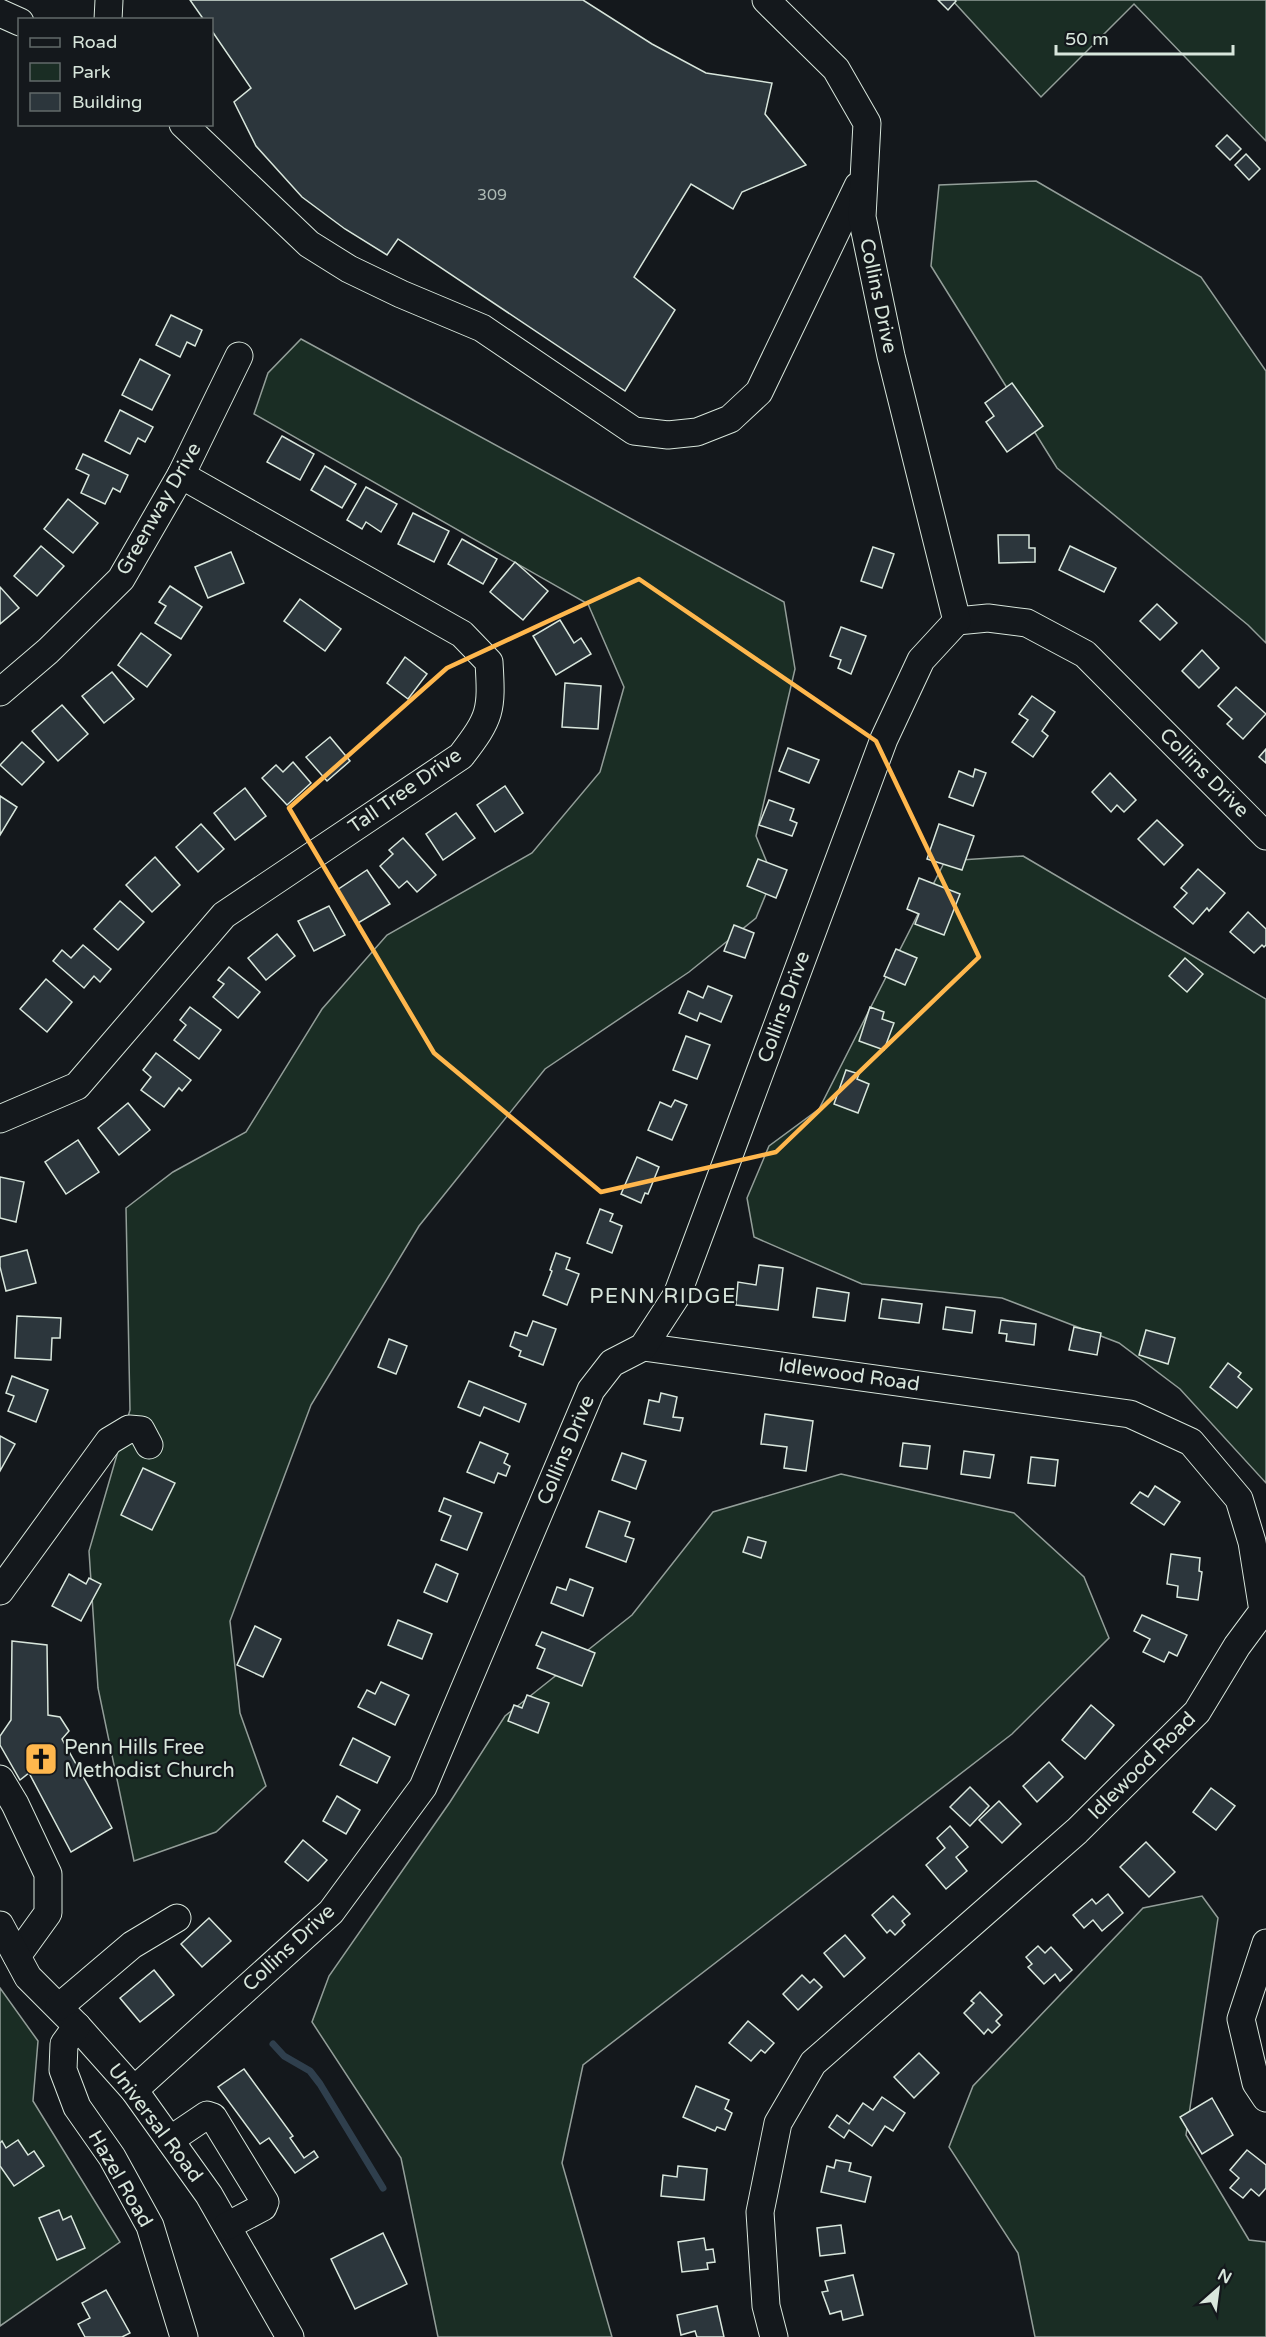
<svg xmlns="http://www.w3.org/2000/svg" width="1266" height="2337" font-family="'Varela Round',sans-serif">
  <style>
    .green { fill: #1a2d24; stroke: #939e99; stroke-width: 1.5 }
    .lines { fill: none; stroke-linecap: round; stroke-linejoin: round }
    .stream { stroke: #2f3f4d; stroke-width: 7 }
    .building { fill: #2c363c; stroke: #d8e6dc; stroke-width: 1.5 }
    .minor-casing { stroke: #d8e6dc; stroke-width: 29 }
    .minor { stroke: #14181c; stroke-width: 27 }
    .marked { fill: none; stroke: #ffb74d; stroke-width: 4.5; stroke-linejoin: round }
    .labels { text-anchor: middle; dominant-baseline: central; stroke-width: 4.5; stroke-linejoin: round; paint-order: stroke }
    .number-label { font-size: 16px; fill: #adbab4 }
    .street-label { font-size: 20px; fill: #d8e6dc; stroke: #14181c }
    .poi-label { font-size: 20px; fill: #d8e6dc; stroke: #14181c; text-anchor: start }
    .neighbourhood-label { font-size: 21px; letter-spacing: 1.5px; fill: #d8e6dc; stroke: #14181c }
  </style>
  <rect width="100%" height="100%" fill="#14181c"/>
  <!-- green -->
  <g class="green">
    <polygon points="952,0 1266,0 1266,141 1134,4 1041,97"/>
    <polygon points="1036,181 1201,277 1266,371 1266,643 1248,625 1057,468 931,266 939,185"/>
    <polygon points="301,339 784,602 795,669 756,836 773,877 756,918 689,972 545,1069 419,1226 311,1405 230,1621 240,1713 266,1786 216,1832 134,1861 98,1688 89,1551 130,1410 126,1208 173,1172 246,1132 322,1009 387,935 532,853 600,772 624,687 588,604 254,414 268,373"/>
    <polygon points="1023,856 1266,999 1266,1483 1180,1389 1119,1343 1002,1298 862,1284 754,1237 747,1198 769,1146 819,1109 945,861"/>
    <polygon points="841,1474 1014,1513 1084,1577 1109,1638 1012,1734 583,2065 562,2163 612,2337 438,2337 401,2158 312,2022 329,1976 450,1802 505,1716 632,1615 713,1512"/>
    <polygon points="1202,1896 1218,1918 1186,2135 1249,2240 1266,2242 1266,2337 1035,2337 1018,2253 949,2147 973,2086 1143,1908"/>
    <polygon points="0,1988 38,2041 33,2101 120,2242 0,2326"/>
  </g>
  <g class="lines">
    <!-- stream -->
    <polyline class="stream" points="273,2044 284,2056 310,2071 320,2084 383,2188"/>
  </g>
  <!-- building -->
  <g class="building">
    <polygon points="190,0 583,0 652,44 706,73 772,83 765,114 806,165 742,192 733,209 691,184 634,277 675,310 625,391 398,239 387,255 345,229 302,197 256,146 234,102 251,88 212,31 212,20 204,20"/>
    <polygon points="938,0 955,0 956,1 948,10"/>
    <polygon points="1227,135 1241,149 1230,160 1216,146"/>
    <polygon points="1246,154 1260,169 1249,180 1235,165"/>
    <polygon points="171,315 202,330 195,346 187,342 180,357 156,345"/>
    <polygon points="140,359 170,375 152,410 122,395"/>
    <polygon points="1012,383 1043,426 1007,452 986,422 994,416 985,403"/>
    <polygon points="120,410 153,427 145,442 138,438 130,454 105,441"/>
    <polygon points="282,436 314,454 300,480 267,462"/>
    <polygon points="83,454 128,475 120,492 113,488 105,504 81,493 89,475 76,469"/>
    <polygon points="325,466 356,484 342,508 311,490"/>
    <polygon points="366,487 397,504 381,532 366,522 362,529 347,520"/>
    <polygon points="68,499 98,523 73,553 44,529"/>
    <polygon points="413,513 449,531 434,562 398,544"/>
    <polygon points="998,535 1029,535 1029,548 1035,548 1035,562 999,563"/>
    <polygon points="462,539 497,559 483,584 448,564"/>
    <polygon points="41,546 64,566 37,596 14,576"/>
    <polygon points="1070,546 1116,568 1104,592 1059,570"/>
    <polygon points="873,547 894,554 882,588 861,581"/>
    <polygon points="231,552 244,583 208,598 195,567"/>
    <polygon points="515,562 548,591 523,620 490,592"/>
    <polygon points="170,586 202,607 181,639 155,623 166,606 159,602"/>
    <polygon points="0,587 19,608 0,624"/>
    <polygon points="300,599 341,629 325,651 284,621"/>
    <polygon points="1157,604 1177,623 1160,640 1140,621"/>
    <polygon points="560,620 574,643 581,638 591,654 556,675 533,636"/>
    <polygon points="841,627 866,636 851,674 838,668 841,660 830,656"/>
    <polygon points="141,633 171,655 147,687 118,665"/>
    <polygon points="1202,650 1219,668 1199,688 1182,671"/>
    <polygon points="405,657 427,674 408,699 387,683"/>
    <polygon points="112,672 134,699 104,723 82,696"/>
    <polygon points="565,683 601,686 598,729 562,727"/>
    <polygon points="1236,687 1266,714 1243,739 1227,724 1232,719 1218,706"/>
    <polygon points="1032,696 1055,712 1042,731 1048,736 1033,757 1012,742 1028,720 1019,714"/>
    <polygon points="62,705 88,734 58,761 32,731"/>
    <polygon points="330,737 350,761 327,781 306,757"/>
    <polygon points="22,742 44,762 22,785 0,765"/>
    <polygon points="788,748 819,760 809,783 779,771"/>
    <polygon points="1266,749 1266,763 1259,757"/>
    <polygon points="293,762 311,783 287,805 262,778 276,765 283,772"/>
    <polygon points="975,769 986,773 973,806 949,797 959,771 973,777"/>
    <polygon points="1110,773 1136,800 1124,812 1117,805 1111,812 1092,792"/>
    <polygon points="505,786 523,813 495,832 477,805"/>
    <polygon points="245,788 266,816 235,840 214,813"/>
    <polygon points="0,796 17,807 0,835"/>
    <polygon points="769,800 794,809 790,820 797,823 792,836 759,825"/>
    <polygon points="456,813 475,838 443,860 426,834"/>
    <polygon points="1157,820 1183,845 1164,865 1138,839"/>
    <polygon points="201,824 224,849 198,872 176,847"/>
    <polygon points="939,824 974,836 962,870 927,859"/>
    <polygon points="403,838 436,875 417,892 407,881 399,888 380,866 393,854 389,850"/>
    <polygon points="155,857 180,885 152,912 126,885"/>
    <polygon points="758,859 787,870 776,898 747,886"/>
    <polygon points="1198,869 1225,893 1209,911 1207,908 1193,924 1174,907 1187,893 1181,888"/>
    <polygon points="367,870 390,904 358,923 337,890"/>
    <polygon points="919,878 960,894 944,935 915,924 919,914 907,909"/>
    <polygon points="120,901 144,922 118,950 94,929"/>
    <polygon points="329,906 345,935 314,951 298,921"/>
    <polygon points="1248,912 1266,929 1266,945 1264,947 1262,945 1254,953 1230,932"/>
    <polygon points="734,925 754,933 745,958 724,951"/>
    <polygon points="277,934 295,956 266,980 248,958"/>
    <polygon points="83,945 111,969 100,982 94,976 84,988 53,961 62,950 71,958"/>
    <polygon points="896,949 917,958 905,985 884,976"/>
    <polygon points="1185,958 1203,974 1187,992 1169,976"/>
    <polygon points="229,967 260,992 238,1018 213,997 224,984 218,980"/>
    <polygon points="46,979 72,1002 47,1032 20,1009"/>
    <polygon points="708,986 732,996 721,1022 700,1013 697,1021 679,1013 688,991 703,998"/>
    <polygon points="190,1007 221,1030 199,1059 174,1040 186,1025 180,1020"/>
    <polygon points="870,1007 884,1012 882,1019 894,1023 884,1050 859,1041"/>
    <polygon points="686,1036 710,1045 697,1079 673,1070"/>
    <polygon points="156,1053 191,1080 182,1091 179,1088 164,1107 141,1090 151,1077 143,1070"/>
    <polygon points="846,1070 859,1074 857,1079 869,1084 858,1113 834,1104"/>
    <polygon points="675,1100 687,1105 672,1140 648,1130 660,1102 671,1107"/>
    <polygon points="128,1103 150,1130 119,1155 98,1128"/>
    <polygon points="78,1140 99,1172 66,1194 45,1162"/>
    <polygon points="637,1157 659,1167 648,1194 645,1193 641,1203 621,1194"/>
    <polygon points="0,1177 24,1182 16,1222 0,1218"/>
    <polygon points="600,1209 613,1214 610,1221 622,1226 612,1253 587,1243"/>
    <polygon points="27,1250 36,1283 6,1291 0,1267 0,1257"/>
    <polygon points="556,1253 570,1258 566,1269 579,1274 567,1305 543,1295 552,1271 550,1270"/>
    <polygon points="759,1265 783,1268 778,1310 736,1305 738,1282 756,1285"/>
    <polygon points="817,1288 849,1293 845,1321 813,1317"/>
    <polygon points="882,1299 922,1304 919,1323 879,1318"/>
    <polygon points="946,1307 975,1311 972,1333 943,1329"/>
    <polygon points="17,1316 61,1318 60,1338 52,1338 51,1360 15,1358"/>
    <polygon points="1001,1320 1036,1324 1034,1345 1006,1341 1007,1334 999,1333"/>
    <polygon points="533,1321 556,1329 543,1365 519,1356 521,1351 510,1346 515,1332 527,1336"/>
    <polygon points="1074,1327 1101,1333 1097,1355 1069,1350"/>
    <polygon points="1146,1330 1175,1338 1168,1364 1139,1355"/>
    <polygon points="389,1339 407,1346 396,1374 378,1367"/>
    <polygon points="1228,1363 1241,1373 1238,1377 1252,1389 1237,1408 1210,1387"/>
    <polygon points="12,1376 48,1390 36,1422 8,1411 14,1396 6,1393"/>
    <polygon points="469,1381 526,1404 519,1422 484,1407 480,1416 458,1407"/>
    <polygon points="661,1393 677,1397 673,1417 683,1418 680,1431 644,1424 649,1400 659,1402"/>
    <polygon points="765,1414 813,1421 806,1471 784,1468 787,1447 761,1444"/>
    <polygon points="0,1436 15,1444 0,1471"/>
    <polygon points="480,1442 508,1454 504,1463 510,1466 506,1476 498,1473 494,1483 467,1472"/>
    <polygon points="903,1443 930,1446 927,1469 900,1466"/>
    <polygon points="964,1451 994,1455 990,1478 961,1474"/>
    <polygon points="622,1453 646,1461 636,1489 612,1480"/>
    <polygon points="1031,1457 1058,1460 1055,1486 1028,1483"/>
    <polygon points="143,1468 175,1483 152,1530 121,1515"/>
    <polygon points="1155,1486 1180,1502 1164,1525 1131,1503 1140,1492 1148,1497"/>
    <polygon points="444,1498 482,1513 467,1550 441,1540 451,1516 439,1511"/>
    <polygon points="599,1511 630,1522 625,1536 634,1539 626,1562 586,1547"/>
    <polygon points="748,1537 766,1542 761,1558 743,1552"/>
    <polygon points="1171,1554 1200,1558 1199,1571 1202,1572 1198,1600 1177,1597 1178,1586 1167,1584"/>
    <polygon points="436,1564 458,1574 447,1602 424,1592"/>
    <polygon points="69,1574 86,1584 89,1578 101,1584 81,1621 52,1606"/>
    <polygon points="570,1579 593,1588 583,1616 551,1603 557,1587 566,1590"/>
    <polygon points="1142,1615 1187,1635 1177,1656 1169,1652 1164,1662 1143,1652 1150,1639 1134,1631"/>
    <polygon points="398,1620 432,1634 422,1659 388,1645"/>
    <polygon points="255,1626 281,1639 263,1677 237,1665"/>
    <polygon points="542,1632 595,1653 582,1686 537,1668 545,1649 536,1645"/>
    <polygon points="12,1641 47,1645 48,1715 60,1717 69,1731 62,1739 112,1828 71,1852 29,1773 20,1780 0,1745 0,1736 11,1720"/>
    <polygon points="381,1682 409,1695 395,1725 358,1707 367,1690 375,1694"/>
    <polygon points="527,1695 549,1703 538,1733 508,1721 514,1705 522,1708"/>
    <polygon points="1091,1705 1114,1725 1085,1759 1062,1740"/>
    <polygon points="353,1738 390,1757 377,1783 340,1765"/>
    <polygon points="1049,1762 1063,1777 1037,1802 1023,1786"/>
    <polygon points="970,1787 989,1806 970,1826 950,1807"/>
    <polygon points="1211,1788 1235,1806 1216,1830 1193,1812"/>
    <polygon points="337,1796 360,1810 346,1834 323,1821"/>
    <polygon points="999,1801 1021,1824 1002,1843 979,1820"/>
    <polygon points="950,1826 968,1847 956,1857 967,1871 946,1889 926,1865 945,1848 937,1838"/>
    <polygon points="303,1840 327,1860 308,1881 285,1862"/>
    <polygon points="1146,1842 1175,1872 1149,1897 1120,1867"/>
    <polygon points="1108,1894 1123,1913 1102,1931 1093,1920 1084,1928 1073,1915 1092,1899 1096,1904"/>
    <polygon points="893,1896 910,1914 902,1921 905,1925 895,1935 890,1930 887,1933 872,1915"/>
    <polygon points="209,1918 231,1941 202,1967 181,1944"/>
    <polygon points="845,1935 865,1958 844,1977 824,1953"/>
    <polygon points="1038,1946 1045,1953 1051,1947 1072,1970 1060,1981 1055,1974 1044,1984 1028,1967 1032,1964 1026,1957"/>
    <polygon points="154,1970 174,1995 140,2022 120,1998"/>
    <polygon points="802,1975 810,1983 814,1979 822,1987 798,2010 783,1994"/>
    <polygon points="980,1992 1002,2015 996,2021 1000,2025 992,2033 988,2029 984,2034 964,2013 974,2003 971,2001"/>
    <polygon points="748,2021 774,2043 765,2053 761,2050 751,2061 729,2043"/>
    <polygon points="919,2053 939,2073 914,2098 894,2077"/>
    <polygon points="244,2069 293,2136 290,2138 304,2158 314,2151 318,2157 295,2173 269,2138 260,2144 218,2087"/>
    <polygon points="696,2086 729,2100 725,2109 732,2113 725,2130 717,2127 715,2131 683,2117"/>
    <polygon points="882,2097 905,2113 893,2131 885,2126 872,2146 849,2130 844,2138 829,2127 837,2115 849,2124 863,2103 873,2110"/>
    <polygon points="1212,2098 1233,2135 1202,2154 1180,2117"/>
    <polygon points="18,2140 28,2155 34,2151 44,2166 14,2186 0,2166 0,2143 2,2141 6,2148"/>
    <polygon points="1247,2150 1266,2165 1266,2188 1259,2196 1251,2189 1243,2198 1230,2188 1239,2178 1230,2170"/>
    <polygon points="836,2160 851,2163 849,2171 871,2177 865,2202 821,2192 827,2166 834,2168"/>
    <polygon points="678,2166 707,2169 704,2200 661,2196 663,2175 677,2177"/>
    <polygon points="59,2210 63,2220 71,2216 85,2248 57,2260 39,2218"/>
    <polygon points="841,2225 845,2253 820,2256 817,2228"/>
    <polygon points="383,2233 407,2284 355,2309 331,2259"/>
    <polygon points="704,2238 706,2250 713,2249 715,2262 707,2263 708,2269 682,2272 678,2242"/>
    <polygon points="853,2275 863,2315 843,2320 841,2311 830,2314 822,2292 828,2291 825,2281"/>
    <polygon points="106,2290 130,2333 122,2337 85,2337 78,2324 90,2318 82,2303"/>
    <polygon points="717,2306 724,2337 697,2337 695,2331 681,2335 677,2315"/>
  </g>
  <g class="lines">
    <!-- minor casing -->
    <g class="minor-casing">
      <g id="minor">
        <polyline points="0,13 20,22"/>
        <polyline points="108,20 109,0"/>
        <polyline points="183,124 309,244 349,269 401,294 482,328 634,431 668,435 697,432 730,419 759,392 858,186"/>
        <polyline points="957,621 988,618 1027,623 1085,654 1266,836"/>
        <polyline points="0,692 48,651 121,579 181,475 239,356"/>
        <path d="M0,1119L77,1086L224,915L461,756C491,717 492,711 489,662L462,634L181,475"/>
        <polyline points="643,1347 1130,1414 1191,1442 1239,1499 1252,1542 1263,1611 1237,1646 1197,1712 1077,1831 813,2063 778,2123 760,2212 766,2306 774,2337"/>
        <polyline points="0,1591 109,1441 129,1429 141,1430 149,1445"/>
        <polyline points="0,1779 15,1804 48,1874 48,1913 17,1956"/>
        <polyline points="0,1925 28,1977 77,2026 134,2090 209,2195 290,2337"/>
        <polyline points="1266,1943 1241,2019 1256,2083 1266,2098"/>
        <polyline points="59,2007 132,1945 177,1918"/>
        <polyline points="77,2026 64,2044 63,2070 77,2107 112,2157 150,2226 184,2337"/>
        <polyline points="134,2090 331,1912 423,1787 591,1390 612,1363 643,1347 677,1295 884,739 921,660 957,621 891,356 862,217 867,123 836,69 766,0"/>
        <polyline points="170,2140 207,2115 213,2117 265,2202 263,2207 227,2226"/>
      </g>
    </g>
    <!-- minor -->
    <use href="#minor" class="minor"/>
  </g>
  <!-- marked area -->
  <path class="marked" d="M639,579L876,741L979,957L776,1152L601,1192L434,1053L289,808L447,668Z"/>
  <!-- icons -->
  <defs>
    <g id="church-square" transform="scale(1.725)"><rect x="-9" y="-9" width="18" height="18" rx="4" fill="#ffb74d" stroke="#14181c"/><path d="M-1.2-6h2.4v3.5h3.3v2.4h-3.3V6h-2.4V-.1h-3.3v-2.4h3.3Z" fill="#111"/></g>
  </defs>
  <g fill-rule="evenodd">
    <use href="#church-square" x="41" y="1759"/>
  </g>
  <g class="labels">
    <!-- number labels -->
    <g class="number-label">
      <text x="492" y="195">309</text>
    </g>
    <!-- street labels -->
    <g class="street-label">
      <text transform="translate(878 296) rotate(78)">Collins Drive</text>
      <text transform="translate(159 509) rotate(-60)">Greenway Drive</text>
      <text transform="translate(1204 773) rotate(45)">Collins Drive</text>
      <text transform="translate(405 791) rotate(-35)">Tall Tree Drive</text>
      <text transform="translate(784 1007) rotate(-70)">Collins Drive</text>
      <text transform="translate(849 1375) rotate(8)">Idlewood Road</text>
      <text transform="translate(566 1450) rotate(-67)">Collins Drive</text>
      <text transform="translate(1142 1766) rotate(-45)">Idlewood Road</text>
      <text transform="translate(289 1948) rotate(-43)">Collins Drive</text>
      <text transform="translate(155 2123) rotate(53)">Universal Road</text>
      <text transform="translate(120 2179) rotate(60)">Hazel Road</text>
    </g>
    <!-- poi labels -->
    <g class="poi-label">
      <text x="64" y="1748">Penn Hills Free<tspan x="64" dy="23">Methodist Church</tspan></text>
    </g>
    <!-- neighbourhood labels -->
    <g class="neighbourhood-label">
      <text x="663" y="1296">PENN RIDGE</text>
    </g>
  </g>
  <!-- legend -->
  <rect x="18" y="18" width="195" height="108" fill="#14181c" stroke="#626a69" stroke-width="1.5"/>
  <rect x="30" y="38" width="30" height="9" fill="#14181c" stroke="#626a69" stroke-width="1.5"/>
  <text x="72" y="48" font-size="18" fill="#d8e6dc">Road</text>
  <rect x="30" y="63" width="30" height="18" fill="#1a2d24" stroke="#626a69" stroke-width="1.5"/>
  <text x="72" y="78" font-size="18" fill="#d8e6dc">Park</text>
  <rect x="30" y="93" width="30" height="18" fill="#2c363c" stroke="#626a69" stroke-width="1.5"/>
  <text x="72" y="108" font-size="18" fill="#d8e6dc">Building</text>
  <!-- north arrow -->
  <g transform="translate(1218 2289) rotate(28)" stroke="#14181c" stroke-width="4.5" paint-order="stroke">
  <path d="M0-4.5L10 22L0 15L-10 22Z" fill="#d8e6dc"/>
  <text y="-9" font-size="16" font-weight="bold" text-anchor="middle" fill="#d8e6dc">N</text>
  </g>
  <!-- scale -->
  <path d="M1056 45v9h177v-9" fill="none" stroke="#d8e6dc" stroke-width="3"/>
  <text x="1065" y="45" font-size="18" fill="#d8e6dc" stroke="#14181c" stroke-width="4.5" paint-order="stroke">50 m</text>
</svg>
